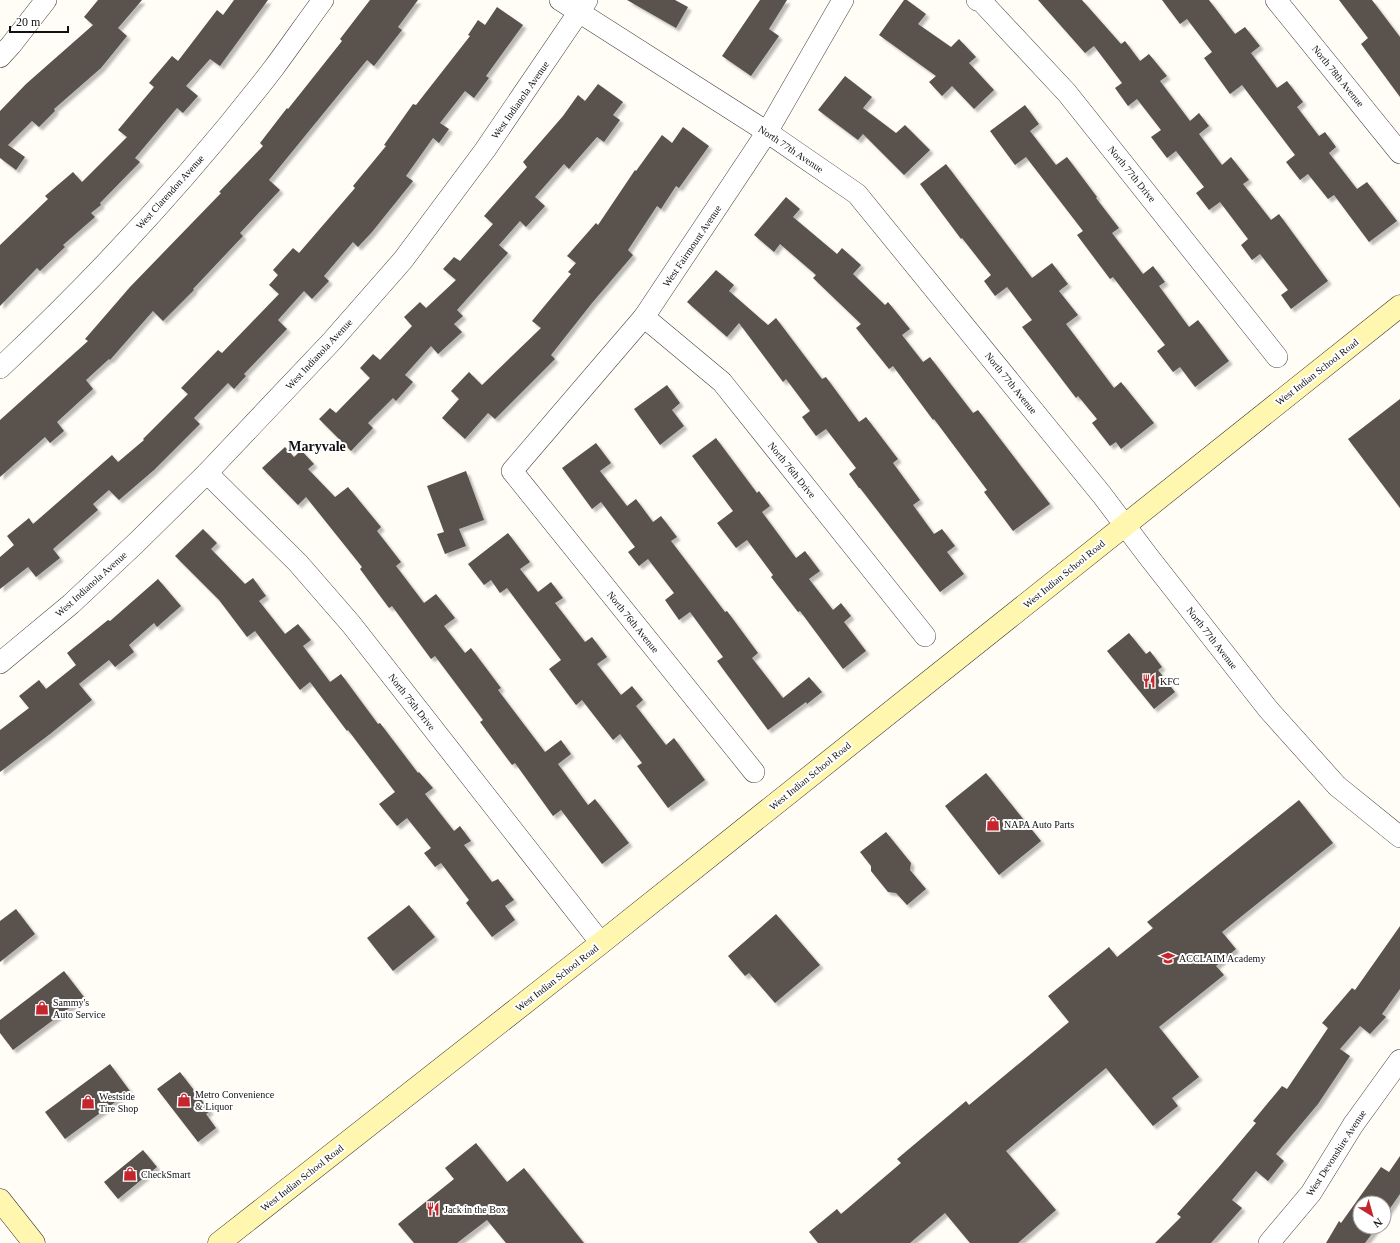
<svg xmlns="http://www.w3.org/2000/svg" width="1400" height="1243" font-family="'Times New Roman',serif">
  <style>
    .building { fill: #5a524d; filter: url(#shadow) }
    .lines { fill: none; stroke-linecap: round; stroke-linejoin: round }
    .minor-casing { stroke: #444; stroke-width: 22 }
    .secondary-casing { stroke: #333; stroke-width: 23 }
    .minor { stroke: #fff; stroke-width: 21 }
    .secondary { stroke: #fff6b0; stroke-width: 22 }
    .labels { text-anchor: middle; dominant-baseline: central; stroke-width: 4; stroke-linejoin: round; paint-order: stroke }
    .street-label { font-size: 10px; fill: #111; stroke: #fff }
    .poi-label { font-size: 10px; fill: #111; stroke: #fff; text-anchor: start }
    .district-label { font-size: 14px; font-weight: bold; fill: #111; stroke: #fff }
  </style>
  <defs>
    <filter id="shadow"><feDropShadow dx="3.5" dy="3.5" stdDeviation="1" flood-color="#0004"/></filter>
  </defs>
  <rect width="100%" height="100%" fill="#fffdf5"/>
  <!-- building -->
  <g class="building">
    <polygon points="98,0 142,0 118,28 127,36 101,68 54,109 55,111 39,127 32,121 8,145 25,157 16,170 0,158 0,111 26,84 93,25 84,17"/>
    <polygon points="234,0 268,0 220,66 210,59 186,86 198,96 183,113 177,108 135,158 140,162 100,203 101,205 91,213 95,217 63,245 65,247 40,271 37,268 0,306 0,245 48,199 45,196 73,172 82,182 127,137 118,130 154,87 149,83 172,56 178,61 217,10 223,15"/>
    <polygon points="370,0 418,0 398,27 402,30 374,66 367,60 269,180 280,190 240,233 243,236 193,289 194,290 163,321 153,311 110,360 109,359 86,380 93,389 57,422 64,431 50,443 45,437 0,477 0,420 88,341 85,339 130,287 221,193 219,192 263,146 260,143 287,108 288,109 342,41 340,39"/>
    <polygon points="627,0 675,0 688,7 676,28"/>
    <polygon points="760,0 787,0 769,29 779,36 751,76 722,56"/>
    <polygon points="904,0 907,0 926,14 918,24 951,47 959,39 976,57 969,63 994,90 974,109 952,86 942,96 929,82 936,76 879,35"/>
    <polygon points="1038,0 1082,0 1121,44 1125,41 1140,61 1149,54 1167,76 1160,81 1190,121 1199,113 1209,126 1199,134 1222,165 1231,157 1249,180 1243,184 1271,220 1279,214 1328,281 1291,309 1281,295 1288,290 1260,254 1252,260 1241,245 1248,239 1220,202 1209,210 1196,193 1204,187 1176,151 1167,158 1151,137 1161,130 1137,99 1128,106 1115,88 1122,83 1094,46 1085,53"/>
    <polygon points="1162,0 1209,0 1235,34 1245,27 1260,46 1251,53 1277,88 1287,81 1303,102 1297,107 1319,136 1325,132 1336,147 1329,153 1357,189 1367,182 1397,221 1369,242 1334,195 1328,199 1308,174 1300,180 1286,162 1295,155 1242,85 1230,94 1204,58 1212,52 1187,19 1180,24"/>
    <polygon points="1339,0 1372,0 1400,37 1400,97 1361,44 1368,38"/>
    <polygon points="497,7 523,25 486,76 489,78 474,98 465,91 440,123 449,129 439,143 433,138 406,176 413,181 372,232 358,247 353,242 324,276 329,281 312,299 304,291 278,320 287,329 244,374 246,376 234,389 228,383 194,418 200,424 154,470 119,500 109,490 93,504 98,510 53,549 60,558 36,577 28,567 0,589 0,557 14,545 7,536 29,518 33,524 112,455 118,462 144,440 143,439 188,394 181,388 218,350 222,353 279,294 269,285 278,275 273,270 293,248 299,253 355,188 353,186 386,146 384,145 413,104 416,105 470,36 468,35 478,20 485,25"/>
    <polygon points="845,76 872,97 863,108 896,133 905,125 930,150 904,175 863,134 858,140 818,110"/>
    <polygon points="598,84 623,102 613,115 620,120 604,142 597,137 569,169 564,164 535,197 545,206 526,227 520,221 499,245 508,253 457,310 463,316 454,324 462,332 438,354 431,346 405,375 413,382 396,401 393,398 368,423 373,428 351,451 319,419 330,408 336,413 370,378 360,368 373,354 380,360 412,326 404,317 420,302 426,308 456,280 443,269 454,257 460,261 493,224 484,216 527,167 523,162 563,116 578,95 585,101"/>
    <polygon points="1025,105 1039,124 1030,131 1056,165 1067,157 1097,197 1096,198 1119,228 1112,233 1143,274 1153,266 1165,282 1159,286 1189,327 1198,320 1229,361 1195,387 1180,367 1173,372 1157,351 1165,345 1113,277 1110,279 1077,235 1083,231 1026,157 1015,165 990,131"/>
    <polygon points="683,127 709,146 679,188 676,186 661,209 657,206 628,250 633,255 592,303 551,355 555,359 495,419 488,413 465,439 442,418 459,399 451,391 469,372 482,385 541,328 532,321 571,274 568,272 576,263 567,256 596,223 598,225 635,170 636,171 662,135 672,143"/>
    <polygon points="946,164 1032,278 1052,263 1068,284 1059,291 1078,315 1066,324 1114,388 1121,382 1154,423 1121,449 1116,442 1110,446 1092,423 1097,419 1078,396 1076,398 1022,327 1032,320 1007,287 995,296 984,281 991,275 962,238 961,239 920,184"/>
    <polygon points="786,197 800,209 793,217 837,254 842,248 861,265 853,274 885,305 888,302 910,329 902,335 923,362 930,357 973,413 978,410 1050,504 1013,531 984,492 987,490 934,419 933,420 893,366 889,369 856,328 861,324 813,278 816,275 780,244 774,252 754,235"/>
    <polygon points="716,270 734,285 729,291 768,325 776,318 822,379 826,377 859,422 866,417 898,459 893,463 920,500 913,505 934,534 942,529 955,546 947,552 964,574 940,592 860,488 859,488 849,474 856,468 826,429 816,436 802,417 810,411 786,379 783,382 739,323 727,337 687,302"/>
    <polygon points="667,385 680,403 672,410 684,426 660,445 634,409"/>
    <polygon points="1400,399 1400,508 1348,439"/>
    <polygon points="716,438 757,493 759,491 770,506 762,512 796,558 805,551 820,571 809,579 833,610 841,603 851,616 844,622 866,651 843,669 800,611 798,612 771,577 773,575 747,540 736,548 717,523 733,511 692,456"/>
    <polygon points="596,443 611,463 600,471 627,506 636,499 653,522 661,516 677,537 671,541 725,612 727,611 758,653 752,658 783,698 809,677 822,692 807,704 806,702 768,730 717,661 723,657 690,612 679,620 665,600 674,593 648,559 639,566 628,552 635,547 601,502 592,509 562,468"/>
    <polygon points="285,447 294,457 301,450 314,464 308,469 335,497 348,487 381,527 377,531 401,562 396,566 424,603 436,594 455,618 444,626 465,653 471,648 501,688 498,690 545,752 561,740 571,754 558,764 588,805 595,799 629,843 602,864 561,810 553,816 515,763 512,765 480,722 483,720 435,656 431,659 392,606 389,608 360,569 362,567 306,497 298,505 262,468"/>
    <polygon points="466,471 484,520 459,529 466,546 445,554 437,534 444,532 427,486"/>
    <polygon points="203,529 217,543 211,549 245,584 253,578 266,596 259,601 285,634 298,624 311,640 303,646 330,682 341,674 378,724 380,723 418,773 419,772 433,788 425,794 454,831 460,826 471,841 464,845 492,882 498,879 514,900 505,906 515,920 492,937 466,903 469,900 441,863 435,867 424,853 431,848 407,818 397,826 379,804 395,792 348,730 347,731 310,682 300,690 255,631 247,637 219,600 175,556"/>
    <polygon points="508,533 530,562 520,569 538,592 551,582 563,598 555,603 585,642 592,637 607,657 597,664 621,695 632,686 643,700 636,706 666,745 674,738 705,780 668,808 637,766 642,763 620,734 613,740 582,700 576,705 549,669 561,660 507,588 500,593 491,580 484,585 468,564"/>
    <polygon points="158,579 181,606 157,627 154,623 129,645 134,652 115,667 109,660 79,684 92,700 50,734 0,772 0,730 29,708 19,696 39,680 46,689 76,665 67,653 108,620 110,621"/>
    <polygon points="1129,633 1146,654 1150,651 1162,667 1158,670 1175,692 1154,709 1107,651"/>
    <polygon points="986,773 1041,841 999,875 945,806"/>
    <polygon points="1299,800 1333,843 1222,932 1236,949 1216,966 1224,975 1159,1027 1199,1077 1172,1098 1178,1106 1153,1126 1106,1068 1006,1151 1056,1210 1018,1243 970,1243 945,1213 910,1243 818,1243 809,1232 837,1209 841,1214 901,1163 897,1159 966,1101 969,1105 1069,1022 1048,996 1109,947 1117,957 1153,928 1147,922"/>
    <polygon points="886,832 911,863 910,870 926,889 907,905 896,893 888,892 871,871 871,866 860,852"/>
    <polygon points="409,905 435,937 393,971 367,938"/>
    <polygon points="16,909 35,934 0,962 0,921"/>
    <polygon points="776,914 820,965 775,1003 749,973 745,976 728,956"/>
    <polygon points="1400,926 1400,989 1382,1014 1386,1017 1370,1034 1360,1026 1340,1049 1350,1056 1318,1104 1276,1154 1284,1161 1268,1181 1256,1171 1232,1200 1242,1208 1211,1243 1155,1243 1181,1217 1177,1214 1218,1168 1256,1123 1253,1121 1282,1086 1287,1089 1328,1028 1322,1023 1352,988 1355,990"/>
    <polygon points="64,971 84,997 13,1050 0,1033 0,1020"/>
    <polygon points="110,1064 130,1091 65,1139 45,1112"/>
    <polygon points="180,1072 210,1111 206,1114 216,1128 198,1142 157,1089"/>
    <polygon points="476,1143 507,1182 524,1168 584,1243 506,1243 487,1220 457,1243 414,1243 398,1224 454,1179 445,1168"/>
    <polygon points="143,1150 157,1167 118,1199 104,1182"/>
    <polygon points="1400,1156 1400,1194 1384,1217 1384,1203 1360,1203 1360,1227 1377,1227 1365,1243 1326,1243 1339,1221 1341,1223 1381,1167 1389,1172"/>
  </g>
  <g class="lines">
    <!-- minor casing -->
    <g class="minor-casing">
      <g id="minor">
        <polyline points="560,0 767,132 857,194 1102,495 1148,556 1268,709 1337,786 1400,837"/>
        <polyline points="977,0 982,2 1067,93 1277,357"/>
        <polyline points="1276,0 1400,153"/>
        <polyline points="0,57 11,45 46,0"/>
        <polyline points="644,317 722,382 925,636"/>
        <path d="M0,368C98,276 191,175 273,69C290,46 306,23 323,0"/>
        <polyline points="207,473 298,563 351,624 601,943"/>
        <polyline points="0,663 71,604 136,543 207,473 332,341 403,260 485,150 587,0"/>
        <polyline points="754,772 512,471 644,317 767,132 843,0"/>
        <polyline points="1269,1243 1311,1193 1353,1125 1400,1060"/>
      </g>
    </g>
    <!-- secondary casing -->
    <g class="secondary-casing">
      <g id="secondary">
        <polyline points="0,1200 34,1243"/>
        <polyline points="219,1243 601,943 1400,306"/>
      </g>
    </g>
    <!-- minor -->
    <use href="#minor" class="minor"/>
    <!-- secondary -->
    <use href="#secondary" class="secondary"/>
  </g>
  <!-- icons -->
  <defs>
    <g id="restaurant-bare" transform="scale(1.08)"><path d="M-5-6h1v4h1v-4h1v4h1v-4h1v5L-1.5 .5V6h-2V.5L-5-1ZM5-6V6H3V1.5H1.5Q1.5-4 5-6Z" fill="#c4262e" stroke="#fff" stroke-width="2.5" paint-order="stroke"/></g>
    <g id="shop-bare" transform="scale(1.08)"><path d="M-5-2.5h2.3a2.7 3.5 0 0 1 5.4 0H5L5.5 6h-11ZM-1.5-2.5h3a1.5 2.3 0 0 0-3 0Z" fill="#c4262e" stroke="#fff" stroke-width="2.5" paint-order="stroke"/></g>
    <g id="school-bare" transform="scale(1.08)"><path d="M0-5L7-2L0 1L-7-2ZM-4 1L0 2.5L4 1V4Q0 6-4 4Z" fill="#c4262e" stroke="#fff" stroke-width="2.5" paint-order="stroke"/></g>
  </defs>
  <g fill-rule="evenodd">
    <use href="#restaurant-bare" x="1149" y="681"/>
    <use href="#shop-bare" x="993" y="824"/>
    <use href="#school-bare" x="1168" y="958"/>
    <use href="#shop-bare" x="42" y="1008"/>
    <use href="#shop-bare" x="184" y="1100"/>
    <use href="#shop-bare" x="88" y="1102"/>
    <use href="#shop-bare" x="130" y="1174"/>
    <use href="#restaurant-bare" x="433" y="1209"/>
  </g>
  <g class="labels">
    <!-- street labels -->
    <g class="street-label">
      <text transform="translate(1338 76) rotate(51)">North 78th Avenue</text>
      <text transform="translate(520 100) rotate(-55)">West Indianola Avenue</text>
      <text transform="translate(791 149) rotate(34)">North 77th Avenue</text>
      <text transform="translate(1132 174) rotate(51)">North 77th Drive</text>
      <text transform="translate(170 192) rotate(-48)">West Clarendon Avenue</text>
      <text transform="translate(692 246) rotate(-56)">West Fairmount Avenue</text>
      <text transform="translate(319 354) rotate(-47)">West Indianola Avenue</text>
      <text transform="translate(1317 372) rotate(-38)">West Indian School Road</text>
      <text transform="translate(1011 383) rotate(51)">North 77th Avenue</text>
      <text transform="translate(792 470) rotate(51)">North 76th Drive</text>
      <text transform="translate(1064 574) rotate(-39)">West Indian School Road</text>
      <text transform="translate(91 584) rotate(-42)">West Indianola Avenue</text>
      <text transform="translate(633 622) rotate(51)">North 76th Avenue</text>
      <text transform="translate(1212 638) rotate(52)">North 77th Avenue</text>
      <text transform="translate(412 702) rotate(52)">North 75th Drive</text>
      <text transform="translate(810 776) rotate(-39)">West Indian School Road</text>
      <text transform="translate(557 978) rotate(-38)">West Indian School Road</text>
      <text transform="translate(1336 1153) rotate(-57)">West Devonshire Avenue</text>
      <text transform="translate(302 1178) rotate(-38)">West Indian School Road</text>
    </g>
    <!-- poi labels -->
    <g class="poi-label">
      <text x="1160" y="681">KFC</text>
      <text x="1004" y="824">NAPA Auto Parts</text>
      <text x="1179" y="958">ACCLAIM Academy</text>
      <text x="53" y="1002">Sammy's<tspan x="53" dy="12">Auto Service</tspan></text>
      <text x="195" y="1094">Metro Convenience<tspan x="195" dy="12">&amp; Liquor</tspan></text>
      <text x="99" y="1096">Westside<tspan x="99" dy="12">Tire Shop</tspan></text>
      <text x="141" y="1174">CheckSmart</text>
      <text x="444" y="1209">Jack in the Box</text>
    </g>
    <!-- district labels -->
    <g class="district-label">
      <text x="317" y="446">Maryvale</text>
    </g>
  </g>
  <!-- north arrow -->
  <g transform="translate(1372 1215) rotate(143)"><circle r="19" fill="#ffffff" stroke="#a0a0a0"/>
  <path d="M0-3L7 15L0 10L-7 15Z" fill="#c4262e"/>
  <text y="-6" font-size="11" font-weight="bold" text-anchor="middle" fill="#111111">N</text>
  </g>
  <!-- scale -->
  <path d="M10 26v6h58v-6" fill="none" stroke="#111111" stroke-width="2"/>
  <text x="16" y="26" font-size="12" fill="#111111" stroke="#ffffff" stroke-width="3" paint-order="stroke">20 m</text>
</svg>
